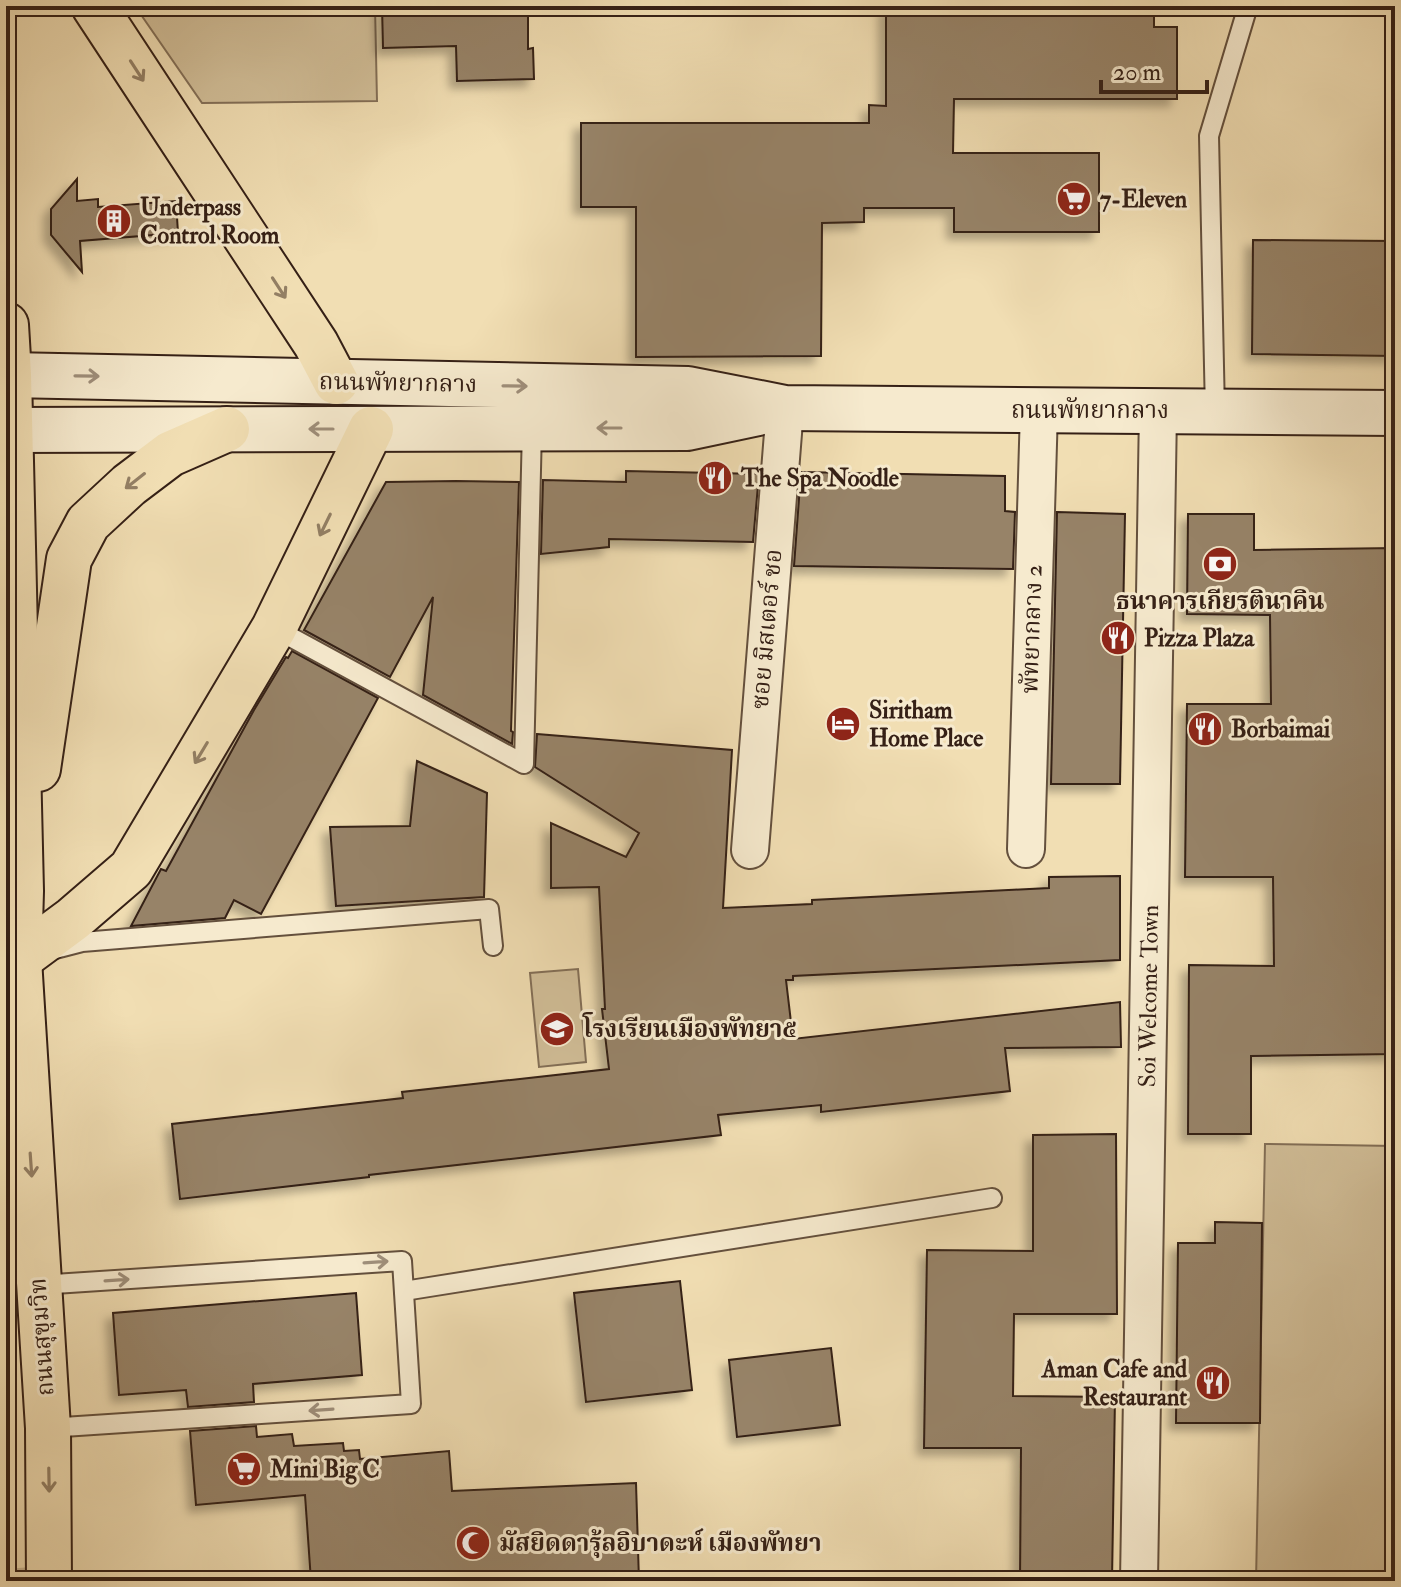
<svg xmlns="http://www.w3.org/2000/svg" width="1401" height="1587" font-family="'IM FELL Double Pica','Noto Serif Thai',serif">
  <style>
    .green { fill: #d1be98; stroke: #836f57; stroke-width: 2 }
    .building { fill: #978368; stroke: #352016; stroke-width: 2; filter: url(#shadow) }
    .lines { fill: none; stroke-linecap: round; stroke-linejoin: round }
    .trunk-tunnel { stroke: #cbb894; stroke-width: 44; stroke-dasharray: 44 22; stroke-linecap: butt }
    .service-casing { stroke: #64503d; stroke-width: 22 }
    .minor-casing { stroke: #64503d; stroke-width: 40 }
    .secondary-casing { stroke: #352016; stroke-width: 48 }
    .trunk-casing { stroke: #352016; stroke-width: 48 }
    .service { stroke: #f6eace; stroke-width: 18 }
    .minor { stroke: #f6eace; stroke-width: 36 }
    .secondary { stroke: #f6eace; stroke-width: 44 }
    .trunk { stroke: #f1deb3; stroke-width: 44 }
    .oneway { stroke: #937f64 }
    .oneway2 { stroke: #9f8f7b }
    .labels { text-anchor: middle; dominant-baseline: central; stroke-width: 6; stroke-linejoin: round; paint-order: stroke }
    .poi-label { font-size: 24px; font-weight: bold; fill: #352016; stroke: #f6eace; text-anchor: start }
    .street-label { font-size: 24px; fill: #352016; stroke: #f6eace }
  </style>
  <defs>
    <filter id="shadow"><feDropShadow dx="-7" dy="7" stdDeviation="4" flood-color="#0004"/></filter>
  </defs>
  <rect width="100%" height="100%" fill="#f1deb3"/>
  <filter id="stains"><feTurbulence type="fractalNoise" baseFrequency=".0025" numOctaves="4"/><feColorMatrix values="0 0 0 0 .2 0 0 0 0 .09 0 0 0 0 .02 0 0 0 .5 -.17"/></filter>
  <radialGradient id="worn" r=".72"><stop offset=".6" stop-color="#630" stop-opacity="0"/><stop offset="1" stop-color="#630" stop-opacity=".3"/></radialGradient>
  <!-- green -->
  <g class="green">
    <polygon points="135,6 375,6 377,101 202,103"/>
    <polygon points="578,969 586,1062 539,1067 530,973"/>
    <polygon points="1265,1144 1395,1146 1395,1581 1256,1581"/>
  </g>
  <!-- building -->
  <g class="building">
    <polygon points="382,6 528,6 528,49 533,48 534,79 457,81 456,46 383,48"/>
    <polygon points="886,6 1154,6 1154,27 1177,27 1177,99 954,99 953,153 1099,153 1099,232 954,232 954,208 864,208 864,222 822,223 821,356 636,357 636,207 581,207 581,123 869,123 869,105 886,106"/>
    <polygon points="77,179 77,201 98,199 98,207 176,201 178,233 80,241 82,272 51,235 51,209"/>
    <polygon points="1253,240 1395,241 1395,356 1252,354"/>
    <polygon points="626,471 759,474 753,542 609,539 609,547 541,554 543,480 626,482"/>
    <polygon points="801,472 1005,476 1005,511 1015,512 1013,569 794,566"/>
    <polygon points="456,481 519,482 511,731 513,732 512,744 423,695 433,597 390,677 304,630 386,482"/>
    <polygon points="1057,512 1125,514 1120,784 1051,784"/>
    <polygon points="1188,514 1254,514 1254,550 1395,548 1395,1054 1251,1056 1251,1134 1188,1134 1189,965 1274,966 1273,877 1185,877 1187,704 1271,704 1270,615 1187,614"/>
    <polygon points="292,651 378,698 261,914 234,900 225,918 131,926 161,869 166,871 254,710 286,657 288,658"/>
    <polygon points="537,734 732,750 723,908 812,904 812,900 1049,888 1049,877 1120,876 1120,960 793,976 793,980 786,980 793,1039 1120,1002 1121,1047 1005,1048 1010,1091 821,1112 821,1105 718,1115 721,1135 369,1175 369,1177 180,1199 172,1124 403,1098 402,1092 609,1069 602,1009 605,1009 599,887 551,888 551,823 626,857 639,833 535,767"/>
    <polygon points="417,761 487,793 484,897 336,906 330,827 410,826"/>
    <polygon points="1116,1134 1117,1314 1014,1314 1013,1396 1115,1397 1112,1581 1020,1581 1021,1448 924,1448 927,1250 1033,1251 1033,1135"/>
    <polygon points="1215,1222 1262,1223 1260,1423 1176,1423 1178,1243 1215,1243"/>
    <polygon points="680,1281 692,1390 586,1402 574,1293"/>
    <polygon points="356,1293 362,1375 253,1384 254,1402 188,1407 186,1390 119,1395 113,1313"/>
    <polygon points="831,1348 840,1425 737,1437 729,1360"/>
    <polygon points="256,1426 257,1437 292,1434 294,1446 343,1443 344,1451 359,1450 360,1459 449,1451 452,1491 636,1483 639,1581 311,1581 305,1495 196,1505 190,1431"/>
  </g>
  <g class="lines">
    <!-- trunk-tunnel -->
    <polyline class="trunk-tunnel" points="6,1569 7,1581"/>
    <!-- service casing -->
    <g class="service-casing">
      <g id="service">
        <polyline points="1215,412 1209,136 1248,6"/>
        <polyline points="274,628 524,764 532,428"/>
        <polyline points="55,949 82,942 489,909 493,946"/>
        <polyline points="39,1285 402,1261 411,1404 48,1428"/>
        <polyline points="404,1291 992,1198"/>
      </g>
    </g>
    <!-- minor casing -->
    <g class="minor-casing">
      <g id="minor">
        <polyline points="1026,849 1039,410"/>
        <polyline points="750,850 785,408"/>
        <polyline points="1139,1581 1158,411"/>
      </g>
    </g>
    <!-- secondary casing -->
    <g class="secondary-casing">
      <g id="secondary">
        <polyline points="9,375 688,389 785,408 1395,413"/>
        <polyline points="11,430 687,428 767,411"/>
      </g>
    </g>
    <!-- trunk casing -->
    <g class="trunk-casing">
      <g id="trunk">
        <polyline points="94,6 316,344 336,382"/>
        <polyline points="6,325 9,375 21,891 19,959 48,1428 49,1581"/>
        <polyline points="38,769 69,559 88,523 129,485 170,454 227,429"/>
        <polyline points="19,959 73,919 131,869 274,628 371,429"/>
      </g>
    </g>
    <!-- service -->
    <use href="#service" class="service"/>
    <!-- minor -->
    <use href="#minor" class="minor"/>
    <!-- secondary -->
    <use href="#secondary" class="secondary"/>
    <!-- trunk -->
    <use href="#trunk" class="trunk"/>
  </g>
  <!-- one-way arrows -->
  <defs><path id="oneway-shaft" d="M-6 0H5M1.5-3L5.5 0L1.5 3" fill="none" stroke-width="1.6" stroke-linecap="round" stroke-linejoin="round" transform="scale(2)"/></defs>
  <g class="oneway">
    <use href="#oneway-shaft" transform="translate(137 71) rotate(57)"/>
    <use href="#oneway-shaft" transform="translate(279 288) rotate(57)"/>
    <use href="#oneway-shaft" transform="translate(135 481) rotate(142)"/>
    <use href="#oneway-shaft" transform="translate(325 525) rotate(116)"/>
    <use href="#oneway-shaft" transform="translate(201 753) rotate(121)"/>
    <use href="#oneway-shaft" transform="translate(31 1165) rotate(86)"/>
    <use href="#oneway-shaft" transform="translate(49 1480) rotate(89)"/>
  </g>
  <g class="oneway2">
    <use href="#oneway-shaft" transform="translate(87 376) rotate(1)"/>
    <use href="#oneway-shaft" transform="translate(515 386) rotate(1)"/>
    <use href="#oneway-shaft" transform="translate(609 428) rotate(180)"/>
    <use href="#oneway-shaft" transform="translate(321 429) rotate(180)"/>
    <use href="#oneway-shaft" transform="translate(376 1262) rotate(-4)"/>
    <use href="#oneway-shaft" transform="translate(117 1280) rotate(-4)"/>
    <use href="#oneway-shaft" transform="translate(321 1410) rotate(176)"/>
  </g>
  <!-- icons -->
  <defs>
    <g id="supermarket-disc" transform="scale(1.8)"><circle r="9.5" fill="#8f2418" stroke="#f6eace"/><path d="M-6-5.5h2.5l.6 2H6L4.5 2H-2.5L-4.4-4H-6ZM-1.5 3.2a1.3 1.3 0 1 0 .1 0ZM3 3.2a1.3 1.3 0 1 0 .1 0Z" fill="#fff"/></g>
    <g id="building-disc" transform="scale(1.8)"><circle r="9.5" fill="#8f2418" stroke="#f6eace"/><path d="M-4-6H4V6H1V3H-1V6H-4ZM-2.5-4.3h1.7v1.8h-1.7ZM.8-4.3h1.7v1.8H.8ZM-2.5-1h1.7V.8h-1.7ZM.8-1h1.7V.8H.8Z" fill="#fff"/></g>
    <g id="restaurant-disc" transform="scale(1.8)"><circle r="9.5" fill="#8f2418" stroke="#f6eace"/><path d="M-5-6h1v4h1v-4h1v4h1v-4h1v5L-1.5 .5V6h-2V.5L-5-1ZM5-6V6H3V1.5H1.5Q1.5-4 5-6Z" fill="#fff"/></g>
    <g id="bank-disc" transform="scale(1.8)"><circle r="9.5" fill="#8f2418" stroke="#f6eace"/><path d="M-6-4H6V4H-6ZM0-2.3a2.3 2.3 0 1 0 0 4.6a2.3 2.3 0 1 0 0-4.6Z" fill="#fff"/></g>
    <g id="hotel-disc" transform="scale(1.8)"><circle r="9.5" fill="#8f2418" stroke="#f6eace"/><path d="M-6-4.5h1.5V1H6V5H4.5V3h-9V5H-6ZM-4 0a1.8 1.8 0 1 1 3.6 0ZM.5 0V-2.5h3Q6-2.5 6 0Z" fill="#fff"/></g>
    <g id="school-disc" transform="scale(1.8)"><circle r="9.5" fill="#8f2418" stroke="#f6eace"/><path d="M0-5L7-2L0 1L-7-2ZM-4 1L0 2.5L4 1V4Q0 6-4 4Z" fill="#fff"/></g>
    <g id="mosque-disc" transform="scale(1.8)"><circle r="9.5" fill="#8f2418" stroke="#f6eace"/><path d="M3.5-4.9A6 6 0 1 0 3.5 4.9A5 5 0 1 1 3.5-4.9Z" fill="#fff"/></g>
  </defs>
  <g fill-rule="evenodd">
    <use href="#supermarket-disc" x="1074" y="199"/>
    <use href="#building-disc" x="114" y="221"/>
    <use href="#restaurant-disc" x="715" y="478"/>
    <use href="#bank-disc" x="1220" y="564"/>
    <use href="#restaurant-disc" x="1118" y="638"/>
    <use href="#hotel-disc" x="843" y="724"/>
    <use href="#restaurant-disc" x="1205" y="729"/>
    <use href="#school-disc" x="557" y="1029"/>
    <use href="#restaurant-disc" x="1213" y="1383"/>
    <use href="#supermarket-disc" x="244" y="1469"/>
    <use href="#mosque-disc" x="473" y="1543"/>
  </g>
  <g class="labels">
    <!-- poi labels -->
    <g class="poi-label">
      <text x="1100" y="199">7-Eleven</text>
      <text x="140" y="207">Underpass<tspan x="140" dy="28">Control Room</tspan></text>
      <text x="741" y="478">The Spa Noodle</text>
      <text x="1220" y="601" text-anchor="middle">ธนาคารเกียรตินาคิน</text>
      <text x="1144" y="638">Pizza Plaza</text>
      <text x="869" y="710">Siritham<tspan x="869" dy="28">Home Place</tspan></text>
      <text x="1231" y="729">Borbaimai</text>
      <text x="583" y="1029">โรงเรียนเมืองพัทยา๕</text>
      <text x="1187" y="1369" text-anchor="end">Aman Cafe and<tspan x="1187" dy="28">Restaurant</tspan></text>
      <text x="270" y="1469">Mini Big C</text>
      <text x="499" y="1543">มัสยิดดารุ้ลอิบาดะห์ เมืองพัทยา</text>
    </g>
    <!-- street labels -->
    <g class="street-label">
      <text transform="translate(398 383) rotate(1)">ถนนพัทยากลาง</text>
      <text x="1090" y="410">ถนนพัทยากลาง</text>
      <text transform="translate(767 629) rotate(-85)">ซอย มิสเตอร์ ชอ</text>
      <text transform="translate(1032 629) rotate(-88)">พัทยากลาง 2</text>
      <text transform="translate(1149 996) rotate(-89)">Soi Welcome Town</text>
      <text transform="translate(42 1337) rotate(-94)">ถนนสุขุมวิท</text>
    </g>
  </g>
  <!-- margin -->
  <rect width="1401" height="1587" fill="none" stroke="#f1deb3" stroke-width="32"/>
  <rect x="8" y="8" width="1385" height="1571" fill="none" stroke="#352016" stroke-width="4"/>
  <rect x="16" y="16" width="1369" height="1555" fill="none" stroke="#352016" stroke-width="2"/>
  <!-- scale -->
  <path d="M1101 80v12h106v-12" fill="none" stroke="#352016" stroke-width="4"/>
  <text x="1113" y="80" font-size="24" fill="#352016" stroke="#f6eace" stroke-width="6" paint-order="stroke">20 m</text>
  <rect width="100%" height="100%" filter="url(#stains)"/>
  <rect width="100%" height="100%" fill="url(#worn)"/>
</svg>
